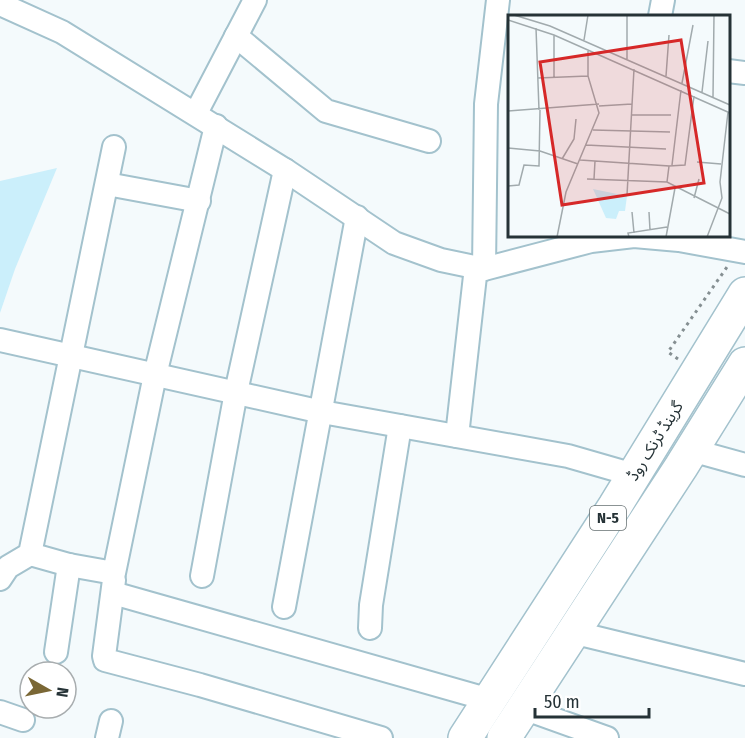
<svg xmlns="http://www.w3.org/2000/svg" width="745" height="738" font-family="'Fira Sans Condensed','Noto Sans Arabic',sans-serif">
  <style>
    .green { fill: #cbeffb }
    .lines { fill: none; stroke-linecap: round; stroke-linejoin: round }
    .minor-casing { stroke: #a3c2cd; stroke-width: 26 }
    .highway-casing { stroke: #a3c2cd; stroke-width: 36 }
    .path { stroke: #858f92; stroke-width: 3; stroke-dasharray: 3 4.5; stroke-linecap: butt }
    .minor { stroke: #fff; stroke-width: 22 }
    .highway { stroke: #fff; stroke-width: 33 }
    .labels { text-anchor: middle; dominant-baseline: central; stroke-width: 6; stroke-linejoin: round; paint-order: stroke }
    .shield { fill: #fff; stroke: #667072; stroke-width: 1.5 }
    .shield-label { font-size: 15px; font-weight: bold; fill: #253236 }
    .street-label { font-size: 16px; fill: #253236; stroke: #fff }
    .inset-road { fill: none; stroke: #a1aaad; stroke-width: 1.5 }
    .view { fill: #d62828; fill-opacity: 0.15; stroke: #d62828; stroke-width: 3 }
    .inset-edge { fill: none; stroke: #253236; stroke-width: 3 }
  </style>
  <rect width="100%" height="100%" fill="#f4fafc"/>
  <!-- green -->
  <polygon class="green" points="57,168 15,269 0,313 0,181"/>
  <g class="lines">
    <!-- minor casing -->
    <g class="minor-casing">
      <g id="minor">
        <polyline points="0,4 62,32 285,170 394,243 441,260 484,269 591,241 634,236 679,240 745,252"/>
        <polyline points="660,16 663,0"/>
        <polyline points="236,36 326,111 429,141"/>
        <polyline points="728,71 745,73"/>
        <polyline points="196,113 255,0"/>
        <polyline points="107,184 199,201"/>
        <polyline points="484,269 486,104 498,0"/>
        <polyline points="0,340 322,412 568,456 634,475"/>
        <polyline points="457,436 476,267"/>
        <polyline points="691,450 745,465"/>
        <polyline points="30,554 69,565 114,573 155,375 216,126"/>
        <polyline points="202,576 236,392 285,170"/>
        <polyline points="0,579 8,567 30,554 114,147"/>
        <polyline points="114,580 104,656 105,660 200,685 381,738"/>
        <polyline points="113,593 490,700"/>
        <polyline points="284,607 357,217"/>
        <polyline points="370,628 371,605 400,426"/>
        <polyline points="572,632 745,674"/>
        <polyline points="56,652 69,565"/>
        <polyline points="523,708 607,738"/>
        <polyline points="0,712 23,720"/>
        <polyline points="107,738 111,721"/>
      </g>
    </g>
    <!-- highway casing -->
    <g class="highway-casing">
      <g id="highway">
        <polyline points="465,738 615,506 745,294"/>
        <polyline points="504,738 681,467 745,364"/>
      </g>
    </g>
    <!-- path -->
    <polyline class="path" points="678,359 668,352 727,267"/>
    <!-- minor -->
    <use href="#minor" class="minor"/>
    <!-- highway -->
    <use href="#highway" class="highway"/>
  </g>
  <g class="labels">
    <!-- shield labels -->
    <rect class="shield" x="590" y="506" width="36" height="24" rx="4.5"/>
    <g class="shield-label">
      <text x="608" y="518">N-5</text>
    </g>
    <!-- street labels -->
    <g class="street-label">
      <text transform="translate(655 441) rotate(-58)">گرینڈ ٹرنک روڈ</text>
    </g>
  </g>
  <!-- overview -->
  <g transform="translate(508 15)">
    <rect width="222" height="222" fill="#f4fafc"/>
    <path d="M85,174L119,181L117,196H111L108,204L98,203Z" fill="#cbeffb"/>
    <path class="inset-road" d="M6,0L42,11L222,90M119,0V44M0,5L46,20L222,98M28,13L31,95M46,20V63M76,25L80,0M158,61L161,20M30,63L80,61M174,68L185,10M194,77L200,26M205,82L206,0M91,91L124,89M0,96L91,89M124,100H163M85,115L162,117M78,130L158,134M0,133L32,136L70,149M54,144L66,124L68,104M72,145L161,151L159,167M189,147L213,149M164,150L173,75M161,151L177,150L186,81M79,164L159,167L222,199M86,164L87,146M0,171L11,170L16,150L31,151L32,95M119,180L126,54M186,183L191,164M124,197L126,218M141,197L142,215M49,222L58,177L91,98L80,61V36M121,222L120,218L159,212M158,222L167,173M199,222L214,183L212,167L220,97"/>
    <path class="view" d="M173,25L196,168L54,190L32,47Z"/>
    <rect width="222" height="222" class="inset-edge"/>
  </g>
  <!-- north arrow -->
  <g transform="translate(48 690) rotate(99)"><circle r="28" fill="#ffffff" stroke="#a8adaf" stroke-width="1.5"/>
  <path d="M0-4.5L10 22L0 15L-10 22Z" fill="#7a6735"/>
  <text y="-9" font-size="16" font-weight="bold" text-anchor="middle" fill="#253236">N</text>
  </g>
  <!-- scale -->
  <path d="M535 708v9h114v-9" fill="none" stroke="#253236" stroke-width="3"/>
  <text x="544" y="708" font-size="18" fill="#253236" stroke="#ffffff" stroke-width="4.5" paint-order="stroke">50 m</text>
</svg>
